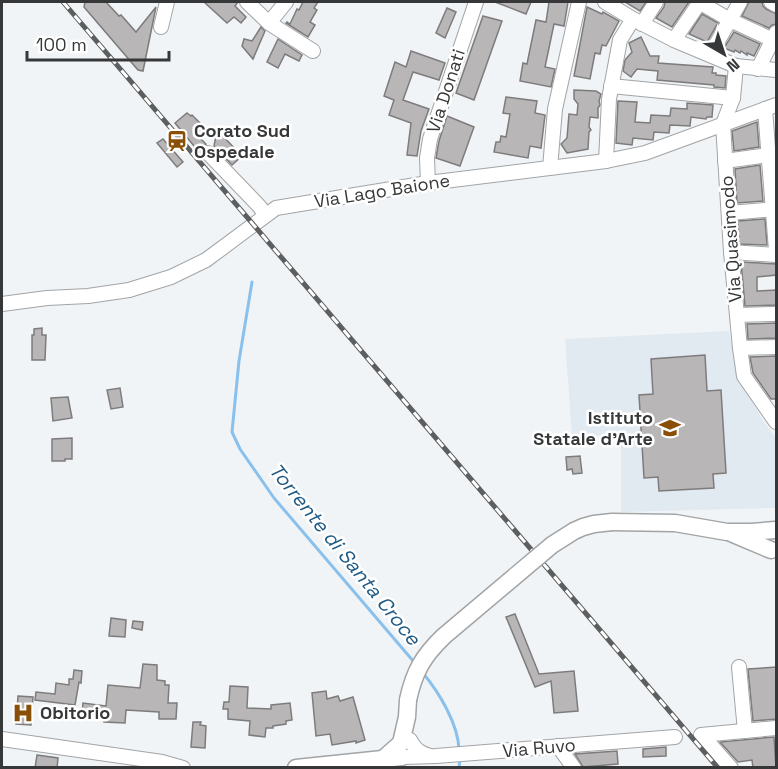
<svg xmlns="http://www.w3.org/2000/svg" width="778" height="769" viewBox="0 0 778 769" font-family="'Space Grotesk',sans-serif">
	<rect width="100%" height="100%" fill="#f1f4f6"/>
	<path fill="#e1e9f1" d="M729,331L738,376L763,421L776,438V508L621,512V435L572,436L565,339Z"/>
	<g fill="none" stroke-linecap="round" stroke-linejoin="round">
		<g stroke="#8ac0ec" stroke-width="3">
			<path d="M252,282L239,361L232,432L240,449L274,498L414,662"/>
			<path d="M422,672C439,692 459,725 459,751"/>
			<path d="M459,768L460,758"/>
		</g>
	</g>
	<g fill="#b9b6b7" stroke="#7e7b7d" stroke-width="1.5">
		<path d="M85,2H106L119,16L121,15L136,32L156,7L143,71L138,70L84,7Z"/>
		<path d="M204,2H238L235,6L246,17L241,23L234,17L227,23Z"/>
		<path d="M303,2H318L314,8L317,10L310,22L315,25L308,37L286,23L287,22L290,24L297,9L299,10Z"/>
		<path d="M495,2H531L526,14Z"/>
		<path d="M549,2H568L564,26L554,24L545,67L555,69L551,87L520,81L523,63L527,64L536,20L546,22Z"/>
		<path d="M625,2H646L640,11Z"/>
		<path d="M665,2H689L672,27L656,18L664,7Z"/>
		<path d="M749,2H762L763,6L766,9L777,14V24L772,25L769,28L742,16Z"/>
		<path d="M587,7L602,14L603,12L619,21L606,46L602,45L600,54L595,53L590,79L574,76Z"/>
		<path d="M447,8L456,12L445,38L436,33Z"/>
		<path d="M702,14L718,23L707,42L689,34Z"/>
		<path d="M483,16L502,21L474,100L456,93Z"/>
		<path d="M261,27L265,31L253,59L242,46L244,39L252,41Z"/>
		<path d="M734,32L760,44L754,56L747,53V55L741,51L740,53L735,50L734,52L724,48Z"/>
		<path d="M641,37L650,56H659L658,63L713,67L712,73H716V75L726,76L725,88L714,87V85L657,80L658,71L637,69L631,77L623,71L625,60L632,52L629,43Z"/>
		<path d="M278,39L302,55L299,61L285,54L278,68L267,62Z"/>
		<path d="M411,51L445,63L439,80L413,72L403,100L429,109L421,131L417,156L407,155L411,123L389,115L394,100L384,96L395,62L406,67Z"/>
		<path d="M574,90L596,91L601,94L599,101L600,105L598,108V118L590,117L589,127L591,130L589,132L588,149L567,153L561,144L567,138L569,114L577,115L578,104L574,99Z"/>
		<path d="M506,97L537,101L535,113L545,115L541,148L530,146L528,158L494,152L496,142H500L501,136L506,137L510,114L503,113Z"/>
		<path d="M618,101L637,102L635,122L650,123L651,115L670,116L671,108L687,109V103L713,105L712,117H707L706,119L691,117L690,126L670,125L669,133L654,132L653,140L633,138L632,145L616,143Z"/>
		<path d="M187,113L191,116L192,115L200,123L198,125L202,129L196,134L206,144L201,147L199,152L175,123Z"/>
		<path d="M447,116L474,127L460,166L436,158L439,141Z"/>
		<path d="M757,122L759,147L734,151L732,131Z"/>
		<path d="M217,130L242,156L232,165L214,146Z"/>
		<path d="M163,139L183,162L177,167L157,143Z"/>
		<path d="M760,165L763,201L737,203L735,169Z"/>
		<path d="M765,219L767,245L739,244L738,221Z"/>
		<path d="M741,262L777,264V275L757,277V291L777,290V305L745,306Z"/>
		<path d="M777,323V338L748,339L747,324Z"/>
		<path d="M42,328V335H46L45,360H32V335H34V329Z"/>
		<path d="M705,355L707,391L721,390L726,473L713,474L714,488L659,491L658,477L644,478L639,395L653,394L651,359Z"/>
		<path d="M777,356V399H771L753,373L750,357Z"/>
		<path d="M120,388L123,407L111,409L107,390Z"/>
		<path d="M68,397L72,418L53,421L51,398Z"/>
		<path d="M72,438V459H65V461H52V439Z"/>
		<path d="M580,456L582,473L573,474L572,469L567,470L566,457Z"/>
		<path d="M515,614L539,674L574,671L578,711L554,713L551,681L535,687L506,617Z"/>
		<path d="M111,618L126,620L125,637L109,636Z"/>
		<path d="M133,621L143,622L142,630L132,628Z"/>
		<path d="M143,664L157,665V680L165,681V685H169L168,703H177L176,719H159V712L126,710L125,723L104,722L105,715L82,712L83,703L106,706L108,685L140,688Z"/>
		<path d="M777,667V719L753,721L748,669Z"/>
		<path d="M74,670L82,671L81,683L79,682L75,705L35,700L36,692L55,694L56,683L69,685V679H73Z"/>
		<path d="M230,686L248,687L247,708L271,709V705L290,703L292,720L286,721V724L273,726V728H266L265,737L249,735L250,721L228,719V709H223L224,702H229Z"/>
		<path d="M326,691L327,699L338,696L340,701L353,697L365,740L356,743V741L332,745L330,734L316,736L312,693Z"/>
		<path d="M18,696L33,697L31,725L16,724Z"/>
		<path d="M193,722H201L200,725L206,726L205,748L191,747Z"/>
		<path d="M774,737L776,768H753L752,760L738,762L720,742Z"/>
		<path d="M666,747V756L643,757V749Z"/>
		<path d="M617,751L618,764L583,767L575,754Z"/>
		<path d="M37,755L58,758L57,768H35Z"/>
	</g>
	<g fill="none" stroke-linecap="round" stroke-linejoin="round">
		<defs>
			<g id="minor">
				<path d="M247,2L269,23L313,51"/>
				<path d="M605,2L633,19L674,40L736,66L776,70"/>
				<path d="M699,2L730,20L773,40"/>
				<path d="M771,2L776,5"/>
				<path d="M269,23L286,2"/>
				<path d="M642,24L656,2"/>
				<path d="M161,27L167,2"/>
				<path d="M674,40L700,2"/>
				<path d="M710,55L740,2"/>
				<path d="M736,66L733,98L723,124L731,252L740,348L744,376L776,422"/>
				<path d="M758,69L776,33"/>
				<path d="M611,86L733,98"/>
				<path d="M765,109L776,250"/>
				<path d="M208,153L259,206L266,215"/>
				<path d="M606,161L609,99L620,40L633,19"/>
				<path d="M725,161L776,154"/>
				<path d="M550,168L555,109L579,2"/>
				<path d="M428,183L427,158L430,139L476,2"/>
				<path d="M730,213L776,209"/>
				<path d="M731,252L776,255"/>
				<path d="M2,304L47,298L88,296L129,290L171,277L206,260L276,208L428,183L606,161L645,153L776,105"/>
				<path d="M737,315L776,314"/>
				<path d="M740,348L776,347"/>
				<path d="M739,667L745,731"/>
				<path d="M701,735L776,728"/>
				<path d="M702,735L731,768"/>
				<path d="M2,739L162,762L183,768"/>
				<path d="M410,740C415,749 419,753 430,756"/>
				<path d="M558,746L574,768"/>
				<path d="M402,757L436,756L675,737"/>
			</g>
			<g id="major">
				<path d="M612,522L675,523L727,532H751L775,530"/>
				<path d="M733,534L771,550"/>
				<path d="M383,759L401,743L407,717L408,700"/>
				<path d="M296,768L402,757"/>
			</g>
		</defs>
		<use href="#minor" stroke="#a2a4a6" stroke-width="16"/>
		<use href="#major" stroke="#a2a4a6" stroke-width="19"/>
		<use href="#minor" stroke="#fff" stroke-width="14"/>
		<use href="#major" stroke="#fff" stroke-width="16"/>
		<defs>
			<path id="rail" d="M63,2L718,768"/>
		</defs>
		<use href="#rail" stroke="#5d5e5f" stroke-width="5"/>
		<use href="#rail" stroke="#fff" stroke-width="3" stroke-dasharray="9" stroke-linecap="butt"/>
		<defs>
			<path id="major-bridge" d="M408,700C414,672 423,656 444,636L552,545L574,531L583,527L594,524L612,522"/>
		</defs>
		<use href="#major-bridge" stroke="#a2a4a6" stroke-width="19" stroke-linecap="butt"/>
		<use href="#major-bridge" stroke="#fff" stroke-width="16"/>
	</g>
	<defs>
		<symbol id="station-bare" viewBox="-9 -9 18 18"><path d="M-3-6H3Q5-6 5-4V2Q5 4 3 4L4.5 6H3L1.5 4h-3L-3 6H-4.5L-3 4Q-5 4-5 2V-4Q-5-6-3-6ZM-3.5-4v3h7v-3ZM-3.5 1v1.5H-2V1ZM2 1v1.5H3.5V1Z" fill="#894f06" stroke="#fff" stroke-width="2.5" paint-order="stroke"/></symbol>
		<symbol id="school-bare" viewBox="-9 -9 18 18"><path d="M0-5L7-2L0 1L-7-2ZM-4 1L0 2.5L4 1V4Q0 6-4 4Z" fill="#894f06" stroke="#fff" stroke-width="2.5" paint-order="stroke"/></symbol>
		<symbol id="hospital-bare" viewBox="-9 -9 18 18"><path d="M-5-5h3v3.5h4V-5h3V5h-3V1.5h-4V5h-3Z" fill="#894f06" stroke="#fff" stroke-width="2.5" paint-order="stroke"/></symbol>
	</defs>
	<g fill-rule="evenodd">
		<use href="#station-bare" x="162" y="126" width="30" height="30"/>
		<use href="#school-bare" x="655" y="413" width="30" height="30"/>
		<use href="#hospital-bare" x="8" y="698" width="30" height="30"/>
	</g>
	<g text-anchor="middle" stroke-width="5" stroke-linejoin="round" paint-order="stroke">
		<g font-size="18" fill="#363738" stroke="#fff">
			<text transform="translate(446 91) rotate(-72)" y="6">Via Donati</text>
			<text transform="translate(382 191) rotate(-9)" y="6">Via Lago Baione</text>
			<text transform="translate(731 239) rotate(-94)" y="6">Via Quasimodo</text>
			<text transform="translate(539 748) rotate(-5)" y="6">Via Ruvo</text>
		</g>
		<g font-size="18" font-weight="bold" fill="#363738" stroke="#fff" text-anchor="start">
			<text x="194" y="137">Corato Sud<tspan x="194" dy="21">Ospedale</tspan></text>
			<text x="653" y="424" text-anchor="end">Istituto<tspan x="653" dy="21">Statale d'Arte</tspan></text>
			<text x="40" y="719">Obitorio</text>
		</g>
		<g font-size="20" font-style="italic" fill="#1f5b85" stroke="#fff">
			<text transform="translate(345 554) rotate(51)" y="7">Torrente di Santa Croce</text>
		</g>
	</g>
	<rect width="778" height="769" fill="none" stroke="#363738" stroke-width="6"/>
	<g transform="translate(724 54) rotate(141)" stroke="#ffffff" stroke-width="4.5" paint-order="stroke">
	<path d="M0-4.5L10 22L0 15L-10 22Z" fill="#363738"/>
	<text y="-9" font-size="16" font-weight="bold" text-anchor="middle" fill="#363738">N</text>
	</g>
	<path d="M27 51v9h142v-9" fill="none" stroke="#363738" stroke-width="3"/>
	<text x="36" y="51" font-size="18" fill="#363738" stroke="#ffffff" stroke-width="4.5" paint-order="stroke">100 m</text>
</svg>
